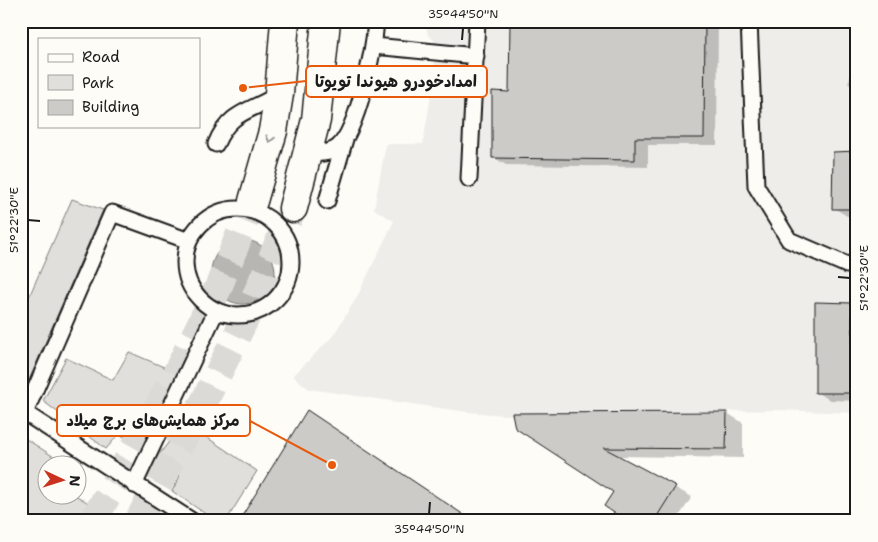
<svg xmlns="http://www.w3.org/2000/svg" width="878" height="542" viewBox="0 0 878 542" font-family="'Shantell Sans','Playpen Sans Arabic',sans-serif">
	<rect width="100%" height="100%" fill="#fdfcf7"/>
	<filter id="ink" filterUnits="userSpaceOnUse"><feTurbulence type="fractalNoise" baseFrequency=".02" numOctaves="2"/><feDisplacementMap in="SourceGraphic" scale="10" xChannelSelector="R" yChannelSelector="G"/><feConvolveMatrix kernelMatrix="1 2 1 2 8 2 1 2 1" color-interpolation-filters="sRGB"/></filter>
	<g filter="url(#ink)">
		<path fill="#eeede9" d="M425,21H857V413L777,410L504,415L467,412L309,389L293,376L333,336L357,297L394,221L374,209L386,144H423L435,71L434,40L428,35Z"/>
		<g fill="#e0dfdb" stroke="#7e7e7c">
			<path d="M72,199L103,210L26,387L21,383V315Z"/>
			<path d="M129,352L180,374L161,407L166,410L142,447L119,434L106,449L43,401L66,358L113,380Z"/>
			<path d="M184,422L257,471L226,521H216L172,491L180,476L155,460Z"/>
			<path d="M23,437L65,464H48V494L75,495L97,508L89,521H21Z"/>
		</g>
		<circle fill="#b7b6b2" stroke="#797876" cx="243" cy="272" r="32"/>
		<g fill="#0003">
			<path d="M511,21H718L717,145H648V167L506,165L493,157L510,93Z"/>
			<path d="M857,21V30H848L834,22Z"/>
			<path d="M857,71V92L848,83L851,74Z"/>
			<path d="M857,153V216H847L834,208Z"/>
			<path d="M851,304L857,306V401L830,400L816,392Z"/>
			<path d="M727,413L743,423V458L618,456L692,497L676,521H628L614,491L516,427Z"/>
		</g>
		<g fill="#cccbc8" stroke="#1c1c1c">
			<path d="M510,21H705L704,138H635V160L492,158V91L509,92Z"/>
			<path d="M857,151V209H832L833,152Z"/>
			<path d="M815,302L852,303L853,393H815Z"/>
			<path d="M307,410L473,521H239Z"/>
			<path d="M727,412L726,449L604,448L676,486L654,521H626L604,506L613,492L515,428L512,413Z"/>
		</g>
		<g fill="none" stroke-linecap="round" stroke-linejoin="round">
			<g stroke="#dbdad6" stroke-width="28" stroke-dasharray="28 14" stroke-linecap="butt">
				<path d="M93,521L173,380L218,288L253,201"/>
				<path d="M138,521L206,398L253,303L293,208"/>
			</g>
			<defs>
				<g id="lane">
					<path d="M749,21L756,186L789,240L847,265L857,264"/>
					<path d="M374,46L476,56"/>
					<path d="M216,144C230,110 251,112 279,94"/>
					<path d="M307,153C318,154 328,154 337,148C358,131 374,49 376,21"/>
					<path d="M469,179L477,21"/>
					<path d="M327,201L345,139"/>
					<circle cx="238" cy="262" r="53"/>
					<path d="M189,241L112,213L25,413L192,521"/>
					<path d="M134,485L216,311"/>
				</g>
				<g id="secondary">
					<path d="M253,201L273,131L279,94L285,21"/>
					<path d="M293,208L316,120L326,21"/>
				</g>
			</defs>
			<use href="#lane" stroke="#1c1c1c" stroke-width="19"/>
			<use href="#secondary" stroke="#1c1c1c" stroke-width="31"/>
			<use href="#lane" stroke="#fdfcf7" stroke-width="15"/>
			<use href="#secondary" stroke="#fdfcf7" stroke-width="28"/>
		</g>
		<defs><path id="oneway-chevron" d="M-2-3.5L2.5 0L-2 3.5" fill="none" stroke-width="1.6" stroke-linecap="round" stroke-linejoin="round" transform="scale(1.25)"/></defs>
		<use stroke="#989794" href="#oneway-chevron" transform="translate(270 139) rotate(105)"/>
	</g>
	<path fill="none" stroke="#1c1c1c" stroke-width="2" d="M462,40L463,28M28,220L40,221M838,277L850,278M429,514L430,502"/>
	<path fill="none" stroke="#e8590c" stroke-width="2" d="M243 88L306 81M332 465L250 421"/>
	<g fill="#e8590c" stroke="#fdfcf7" stroke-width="2">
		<circle cx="243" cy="88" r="5"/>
		<circle cx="332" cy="465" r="5"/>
	</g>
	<g fill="#fdfcf7" stroke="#e8590c" stroke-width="2">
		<rect x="306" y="66" width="181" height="31" rx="5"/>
		<rect x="57" y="405" width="193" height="31" rx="5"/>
	</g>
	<g font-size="16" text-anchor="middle" font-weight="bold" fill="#1c1c1c">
		<text x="396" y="87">امدادخودرو هیوندا تویوتا</text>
		<text x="153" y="426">مرکز همایش‌های برج میلاد</text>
	</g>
	<rect width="878" height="542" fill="none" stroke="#fdfcf7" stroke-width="55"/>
	<rect x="38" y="38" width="162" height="90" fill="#fdfcf7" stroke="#a3a29f"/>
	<rect x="48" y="54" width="25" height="8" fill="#fdfcf7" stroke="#a3a29f"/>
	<text x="82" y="62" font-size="15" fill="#1c1c1c">Road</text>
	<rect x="48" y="75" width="25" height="15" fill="#e0dfdb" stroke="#a3a29f"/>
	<text x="82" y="88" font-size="15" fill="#1c1c1c">Park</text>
	<rect x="48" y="100" width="25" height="15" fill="#cccbc8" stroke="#a3a29f"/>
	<text x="82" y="112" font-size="15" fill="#1c1c1c">Building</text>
	<g transform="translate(62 480) rotate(94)"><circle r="24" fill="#fdfcf7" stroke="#a3a29f"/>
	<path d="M0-4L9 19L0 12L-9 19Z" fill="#c8321e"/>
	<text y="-8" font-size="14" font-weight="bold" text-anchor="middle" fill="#1c1c1c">N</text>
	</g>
	<rect x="28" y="28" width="822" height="486" fill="none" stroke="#1c1c1c" stroke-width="2"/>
	<g font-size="12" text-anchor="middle" fill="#1c1c1c">
		<text x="463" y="18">35°44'50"N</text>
		<text transform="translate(14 220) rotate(-90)" y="4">51°22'30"E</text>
		<text transform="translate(864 278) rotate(-90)" y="4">51°22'30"E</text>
		<text x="429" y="533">35°44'50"N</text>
	</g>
</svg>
